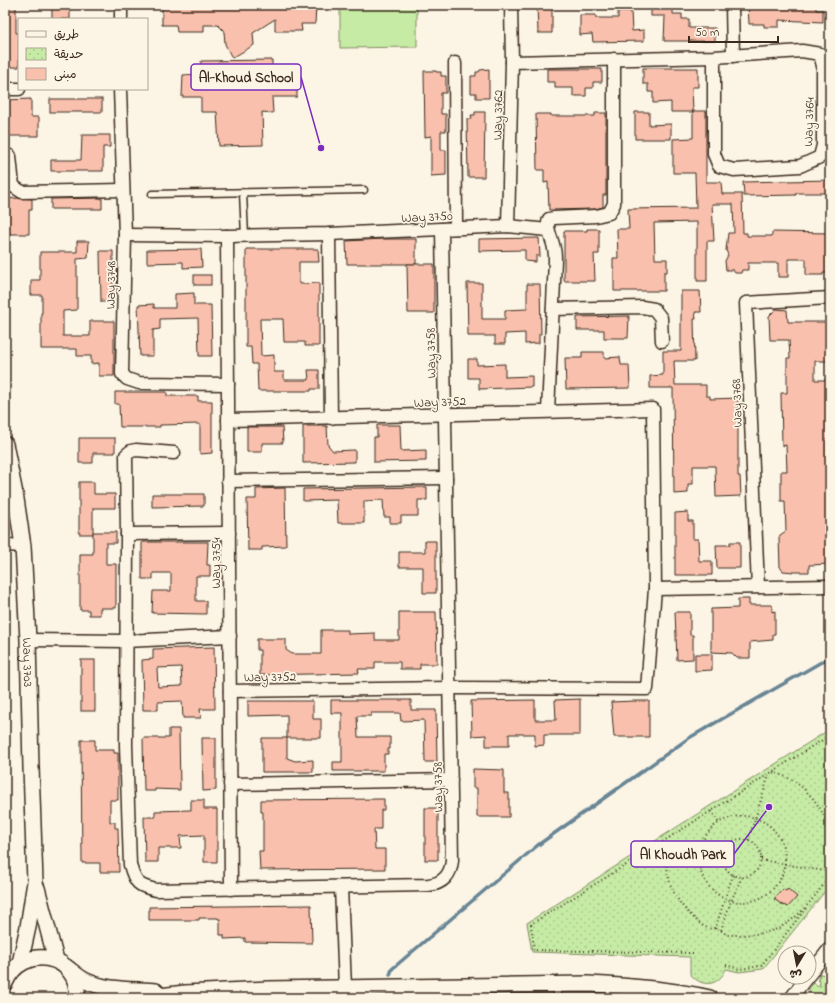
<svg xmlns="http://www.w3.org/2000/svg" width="835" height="1003" viewBox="0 0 835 1003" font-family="'Indie Flower','Playpen Sans Arabic',sans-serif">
	<defs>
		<pattern id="forest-firs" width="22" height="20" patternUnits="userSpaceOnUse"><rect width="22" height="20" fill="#c6eba5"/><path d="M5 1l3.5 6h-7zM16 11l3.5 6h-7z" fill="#abca8e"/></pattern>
		<pattern id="park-dots" width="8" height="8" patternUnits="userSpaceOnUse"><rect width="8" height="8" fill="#c6eba5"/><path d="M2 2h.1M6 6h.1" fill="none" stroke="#abca8e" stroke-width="1.8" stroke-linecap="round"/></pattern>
	</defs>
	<rect width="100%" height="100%" fill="#fcf5e5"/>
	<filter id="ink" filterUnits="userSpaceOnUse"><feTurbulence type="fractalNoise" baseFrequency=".025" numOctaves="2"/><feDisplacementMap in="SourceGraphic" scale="8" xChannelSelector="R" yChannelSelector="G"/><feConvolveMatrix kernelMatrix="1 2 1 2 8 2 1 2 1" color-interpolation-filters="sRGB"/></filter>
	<g filter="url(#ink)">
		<path fill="#c6eba5" stroke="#808a62" d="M340,5H417V47L340,48Z"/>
		<path fill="url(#forest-firs)" stroke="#808a62" d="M820,974L828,975L830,974V998H814L812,993L809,992V988L811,987V985L813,983L816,984L817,986L819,985L820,982L818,980Z"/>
		<path fill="url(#park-dots)" stroke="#808a62" d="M830,729V885L763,969L739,972L726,969C718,987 702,988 690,974V957L532,952L527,923Z"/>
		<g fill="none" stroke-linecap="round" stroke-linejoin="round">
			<path stroke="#688595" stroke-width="3.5" d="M390,975L392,969L538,845L689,738L830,657"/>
		</g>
		<g fill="#f9c1ad" stroke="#3b2a1e" fill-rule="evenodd">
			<path d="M5,5H16V33H19V67H5Z"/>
			<rect x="52" y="5" width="18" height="14"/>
			<path d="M162,5H316L315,24H301L302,31H275V19L253,33L254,45L232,58L225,44L224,31L218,25H204V32H177L176,25H162Z"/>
			<path d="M537,5H549V7H552V33H538Z"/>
			<path d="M651,5H673V14H682V19H689V28H715V41H664L665,16H651Z"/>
			<path d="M748,5H816V10H823V22L779,20V27H764V24H749Z"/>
			<path d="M618,11H631L632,31L644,30V41L593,42L592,34L580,35V15H596V18H618Z"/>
			<path d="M272,60V75L297,74V97H272L273,113L262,112L263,145L219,146L217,112H201V97H182L183,75L200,74L201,61Z"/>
			<path d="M643,68H698V87H692L693,112H671V102L653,103V92H648V84H643Z"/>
			<path d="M489,69V98H476V93H471V76H476V72H479L480,70Z"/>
			<path d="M547,69H602V82H593V88H586V96H573V88H555V82H547Z"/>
			<path d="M424,71H436V72H441V76H446V93H441V114H446V131H441V150H446V175L431,176V136L425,137Z"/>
			<path d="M31,99V117H39V136H5V100Z"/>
			<rect x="50" y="99" width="52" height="13"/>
			<path d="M693,111H706V182H721L722,194H742L743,233H747V236H772V232L830,233V273H823V275H806V259H788V277H778V263H748V270H742L741,273H735L733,270H726L725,261L728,255L726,250L728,233H734L733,204H712L714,241H707V281H697V222L654,223L655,259H667V272H664V291H614V268H613V258H618L617,229H629L628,209L696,208L695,173H673V139L693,138Z"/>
			<path d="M475,112H485L484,177H468L467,119H472L471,115H475Z"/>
			<path d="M635,112H649V125L671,124V139H635Z"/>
			<path d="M595,113H606V195H603V207L595,209L549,210L548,182L544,183V170H537L536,114H551V116H595Z"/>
			<path d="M82,135H110V147H103V171H51V160H81Z"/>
			<path d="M830,180V193H796V195L744,196L743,182Z"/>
			<path d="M18,198L32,199V210H29V234H5V199Z"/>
			<path d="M102,198V209H51V199Z"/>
			<path d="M587,229H599V254H594L595,281H564V231H587Z"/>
			<path d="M539,238L540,256H536V262L525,261V250L479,251V239Z"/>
			<path d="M383,239H416V264H347L346,241Z"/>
			<path d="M77,241H89L88,258L77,259V310L63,311V336H90V321H114V376H99V363L91,364V356H77V349H41V313H42V295H31V280H40V252H77Z"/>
			<path d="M201,249L202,267L183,268V262L147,263V250Z"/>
			<path d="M246,249H318L319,262H299V284L319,283V346H305V342H284L283,319H260L261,356L274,355V372H284V380H309L308,370H319V389H311V391H258L257,364H252L251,347H246Z"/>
			<path d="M100,251H113V302H101Z"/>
			<path d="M407,264H434V313H408Z"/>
			<rect x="194" y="275" width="17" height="10"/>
			<path d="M467,283H482V319H505V310L527,309V284H540L541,334H539V343L525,344V333L505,334V344H495V336H468Z"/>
			<path d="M681,291H700L701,312H695L696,319H694L695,361H674L675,385H706V396H710V399L738,398V476H740L741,496L716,497L715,466H693V484H688V493L674,494L673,388H650V376L663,375V351H681Z"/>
			<path d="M194,293V305H211L212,356H199L198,318L160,319V329L153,330V356H140L138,305L154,304V308H175V294Z"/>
			<path d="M776,309L787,310L788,322H830V361H815V380H830V564L809,565V572H794L783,571L780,567L779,538L780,535L786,531L785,501H781V471H787L786,445L782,446L781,393H787V358H790L789,340H770L769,316Z"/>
			<path d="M629,316L628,338H604V330H577V317Z"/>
			<path d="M582,352H604V358L620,357L621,365H629L630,388L566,389L565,358H582Z"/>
			<path d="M468,359H477V365L505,364V377L532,376V387L479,389V378H468Z"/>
			<path d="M115,392H167V396H198V401H212V453L200,454V424L160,425V427H120L119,404H115Z"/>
			<path d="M377,425H400L401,451L426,450V461L374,462V437H377Z"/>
			<path d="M303,426H327L328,445L333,451L355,450V462L303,463Z"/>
			<path d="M247,427H282L283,443H262V452H247Z"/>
			<path d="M79,438H115V453H93V463H79Z"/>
			<path d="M79,482H94V494H115V508H93V534H79Z"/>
			<path d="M427,487V500H418V516H401V523H390V517H384L383,500L364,501V523H338L337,500L303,501V489Z"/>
			<path d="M285,488L286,546L262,547V550H248L247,499H256V489Z"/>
			<path d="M152,494H204V506L152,507Z"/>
			<path d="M688,512V521H693V539H698L699,561H712V575H675V513Z"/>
			<path d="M93,532H116V543H106V564H116V608H100V615H89V610H80V554H93Z"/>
			<path d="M425,541H436V593H423V567H399V552H425Z"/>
			<path d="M142,542H208L207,565H210V576H196V601H206V614L152,613L153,591H171V573H153V579H142Z"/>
			<path d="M730,542H740V568H717L716,545H730Z"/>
			<path d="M738,599H749V605H772V612L775,611V634H773V640L750,642V658H737L732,653L711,652V609L738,608Z"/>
			<path d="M399,612H436L437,664H420V669H400V662H375V669H358L359,673L260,675V650H257V639H286V650L292,654H321V630H348V634L375,633V640H399Z"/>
			<path d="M675,612H690V635H693V659L677,660Z"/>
			<path d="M214,647L215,709H200L201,718H183L182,701L158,702V710H143L142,660L153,659V649ZM181,667L182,686L158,687L157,668Z"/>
			<path d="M695,654H712V670L695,671Z"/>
			<rect x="81" y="660" width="14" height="51"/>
			<path d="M580,699V735H544V745L535,746V734H509V746H486V735L472,736L471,701L535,700V720H556L555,700Z"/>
			<path d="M331,700H411V710H436L437,762H425L424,720L401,721L400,713H371V716H357L358,737H390V749H388V754H384V771H333V762H342V713H331Z"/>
			<path d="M248,701H313V719H321V738H287V715L248,716Z"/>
			<path d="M635,701H649V737H614L611,702Z"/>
			<path d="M169,729H179L180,790L155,789V791H144L143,738H169Z"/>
			<path d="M202,738H216V790L203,791Z"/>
			<path d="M262,738H287V758L295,761L313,760V772H262Z"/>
			<path d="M81,740H95V750H114V753H118V800H110V822H115V828H118L119,872H100V863H82Z"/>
			<path d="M473,769L504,770V793H509V817H477V788H473Z"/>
			<path d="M384,799V810H381V829H374L375,849H385V869L260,870L259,851H263V812H261V800Z"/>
			<path d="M191,800H204V809H217V862H204V835L180,836L181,848H158V862H145L144,817H155V811L191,810Z"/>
			<rect x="425" y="808" width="13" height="52"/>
			<path d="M783,889L786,891L788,889L797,897L788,907L785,905L784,906L774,899Z"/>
			<path d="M311,905L312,943L245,942V938L224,939V935H220V919H218V918H199V920H149V907Z"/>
		</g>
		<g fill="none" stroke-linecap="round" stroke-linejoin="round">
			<defs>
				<g id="service">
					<path d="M243,193L245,236"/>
					<path d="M152,194L364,190"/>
					<path d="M415,987V998"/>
					<path d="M557,998V984"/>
				</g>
				<g id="minor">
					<path d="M732,5L733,56"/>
					<path d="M121,19V5"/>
					<path d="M512,62L714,57L802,51L820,54L823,66V145L820,157L800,166L734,170L719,166L714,154V57"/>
					<path d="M455,63L456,228"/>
					<path d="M5,89H19"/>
					<path d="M120,89L125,235L122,374L127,379L139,383L228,384"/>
					<path d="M10,156L13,186L22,192L123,190"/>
					<path d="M508,226L512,62L511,5"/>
					<path d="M329,234L331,418"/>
					<path d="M125,235L227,236L329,234L508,226L548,230"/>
					<path d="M227,236L231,889"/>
					<path d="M553,309L642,307L654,309L661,318L662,341"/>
					<path d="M548,411L555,260C555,256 555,252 554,249C553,239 545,229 549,219L554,218L596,216L609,213L614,204V59"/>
					<path d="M228,420L653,409L655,589L647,689L450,688L230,691"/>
					<path d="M174,453L136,450L131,451L126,455L127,534L126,745L130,865C135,883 138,886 156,890L428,885C443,884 451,875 452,860L442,229"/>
					<path d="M228,481L446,478"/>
					<path d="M127,534L229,533"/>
					<path d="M5,545L23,546"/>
					<path d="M758,587L746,303L830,298"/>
					<path d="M655,589L830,586"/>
					<path d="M28,640L126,641L230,636"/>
					<path d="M230,784L451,780"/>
					<path d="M341,887L345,988"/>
					<path d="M809,975L830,948"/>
					<path d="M791,998L807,977"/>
				</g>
				<g id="tertiary">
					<path id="s1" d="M5,444L16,499L23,546L28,640L31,767L35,882L28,927L20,963"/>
					<path d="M37,888L56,960"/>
					<path d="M66,967C72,971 78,977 84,980C106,991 133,989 156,991"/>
					<path d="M5,983C22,942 81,954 77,998"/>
					<path d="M143,998L185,993L268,989L588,984C630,986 669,989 710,998"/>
				</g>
			</defs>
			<use href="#service" stroke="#3b2a1e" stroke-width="9"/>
			<use href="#minor" stroke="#3b2a1e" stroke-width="15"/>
			<use href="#tertiary" stroke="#3b2a1e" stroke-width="18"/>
			<g stroke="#3b2a1e" stroke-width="2" stroke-dasharray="1 3" stroke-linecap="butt">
				<path d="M773,772C780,775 788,777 794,781C811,793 822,809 830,828"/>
				<path d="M711,811L719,823"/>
				<circle cx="742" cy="859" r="43"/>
				<circle cx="742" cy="858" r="19"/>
				<path d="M748,840L769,775"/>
				<path d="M659,844L830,735"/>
				<path d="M668,846L723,856"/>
				<path d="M761,860L830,872"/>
				<path d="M715,929L733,875"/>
				<path d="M721,930L731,901L742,877"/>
				<path d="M693,953L534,950L531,924L658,845L668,846C664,875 671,897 693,917C697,921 702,926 708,928C710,929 711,928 714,928C720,929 723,932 727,935C743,935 759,935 774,930C797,922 816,895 830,876"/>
				<path d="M726,965L739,969L761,966L806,908"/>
			</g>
			<use href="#service" stroke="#fcf5e5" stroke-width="6"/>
			<use href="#minor" stroke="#fcf5e5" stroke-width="12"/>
			<use href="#tertiary" stroke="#fcf5e5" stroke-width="15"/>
		</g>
	</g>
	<g text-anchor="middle" stroke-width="3.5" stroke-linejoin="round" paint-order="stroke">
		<g font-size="13" fill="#3b2a1e" stroke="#fcf5e5">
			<text transform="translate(497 115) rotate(-89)" y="5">Way 3762</text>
			<text transform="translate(808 122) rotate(-88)" y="5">Way 3764</text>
			<text transform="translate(427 216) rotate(-3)" y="5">Way 3750</text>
			<text transform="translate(110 285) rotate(-89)" y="5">Way 3748</text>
			<text transform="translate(430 353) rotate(-91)" y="5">Way 3758</text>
			<text transform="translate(440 401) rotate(-2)" y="5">Way 3752</text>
			<text transform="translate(736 403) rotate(-92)" y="5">Way 3768</text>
			<text transform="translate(215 563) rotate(-90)" y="5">Way 3754</text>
			<text dy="5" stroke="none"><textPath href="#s1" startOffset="220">Way 3703</textPath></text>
			<text transform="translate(270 676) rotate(-1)" y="5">Way 3752</text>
			<text transform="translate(437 787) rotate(-91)" y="5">Way 3758</text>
		</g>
	</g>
	<path fill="none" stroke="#7b2cbf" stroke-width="1.5" d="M321 148L301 77M769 807L734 854"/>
	<g fill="#7b2cbf" stroke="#fcf5e5" stroke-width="1.5">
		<circle cx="321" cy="148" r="4"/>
		<circle cx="769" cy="807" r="4"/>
	</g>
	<g fill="#fcf5e5" stroke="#7b2cbf" stroke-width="1.5">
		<rect x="191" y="64" width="110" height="26" rx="4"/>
		<rect x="631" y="841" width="103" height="26" rx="4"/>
	</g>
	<g font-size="14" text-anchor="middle" font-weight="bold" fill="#3b2a1e">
		<text x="246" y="82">Al-Khoud School</text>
		<text x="683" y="859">Al Khoudh Park</text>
	</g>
	<rect width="835" height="1003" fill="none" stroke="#fcf5e5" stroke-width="20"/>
	<rect x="10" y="10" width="815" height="983" fill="none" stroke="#3b2a1e" stroke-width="1.5" filter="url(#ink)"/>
	<rect x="18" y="18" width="130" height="72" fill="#fcf5e5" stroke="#afa495"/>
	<rect x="26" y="31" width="20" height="6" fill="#fcf5e5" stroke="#afa495"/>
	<text x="54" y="38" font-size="12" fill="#3b2a1e">طريق</text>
	<rect x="26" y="48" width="20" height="12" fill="url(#park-dots)" stroke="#afa495"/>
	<text x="54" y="58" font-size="12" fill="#3b2a1e">حديقة</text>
	<rect x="26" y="68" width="20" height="12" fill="#f9c1ad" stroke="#afa495"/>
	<text x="54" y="78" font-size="12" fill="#3b2a1e">مبنى</text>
	<g transform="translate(797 965) rotate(190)"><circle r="19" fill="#fcf5e5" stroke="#afa495"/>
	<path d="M0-3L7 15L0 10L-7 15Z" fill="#3b2a1e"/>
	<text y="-6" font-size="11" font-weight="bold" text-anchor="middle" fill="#3b2a1e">ش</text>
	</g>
	<path d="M689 36v6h89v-6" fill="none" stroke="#3b2a1e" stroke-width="2"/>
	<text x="695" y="36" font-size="12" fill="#3b2a1e" stroke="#fcf5e5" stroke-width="3" paint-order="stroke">50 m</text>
</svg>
